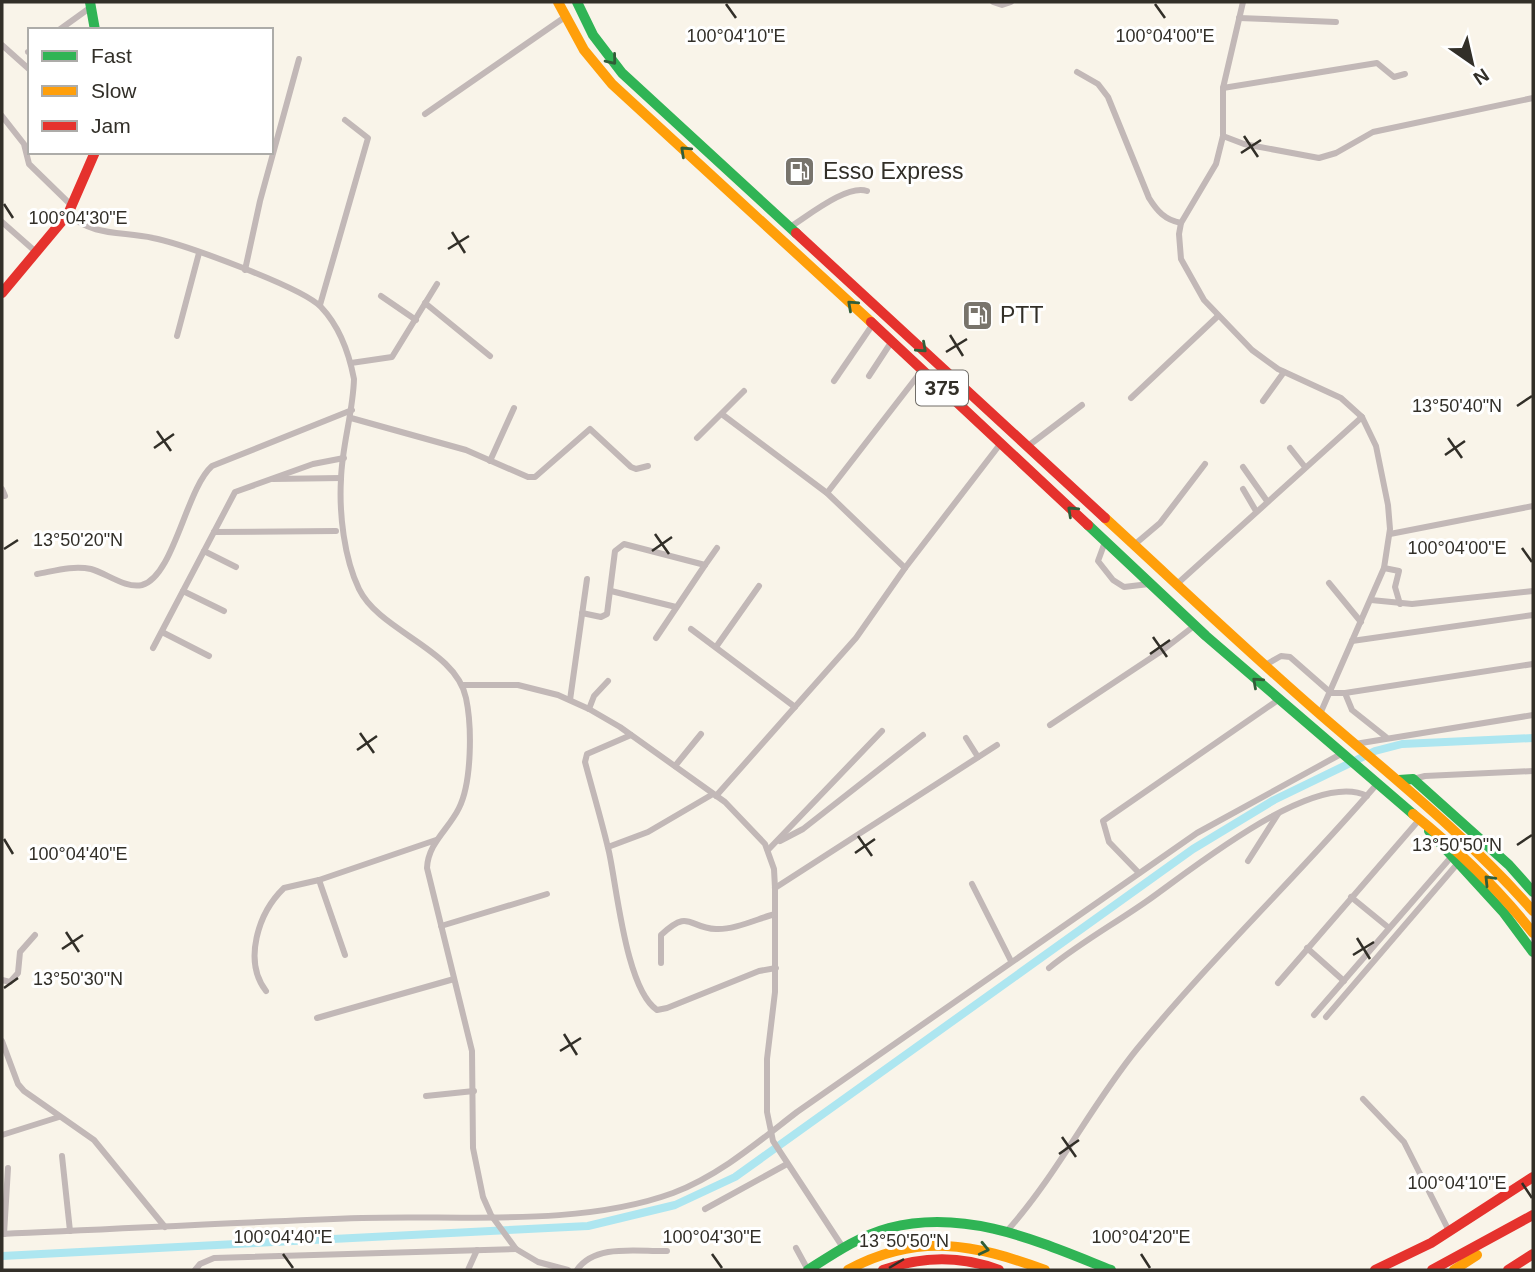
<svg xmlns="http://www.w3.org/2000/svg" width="1535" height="1272" viewBox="0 0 1535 1272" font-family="Helvetica,sans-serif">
	<rect width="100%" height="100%" fill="#f9f4e9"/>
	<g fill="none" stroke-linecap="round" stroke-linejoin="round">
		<path stroke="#ade6f0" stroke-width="8" d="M2,1256L588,1226L675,1205L735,1177L1193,849L1274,800L1375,751L1402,744L1533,738"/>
		<g stroke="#c2b8b7" stroke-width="6">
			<path d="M993,2L1002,5L1011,2"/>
			<path d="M1243,2L1223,88V136L1216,164L1181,223L1179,234L1181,259L1204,300L1252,350L1278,369L1341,398L1362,417L1376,446L1388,505L1390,529L1384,568L1320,714"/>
			<path d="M1239,18L1336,22"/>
			<path d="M59,30L91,7"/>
			<path d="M2,45L30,70"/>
			<path d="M28,52L30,51"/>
			<path d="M1077,72L1098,84L1108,97L1149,198C1157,211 1165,220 1181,223"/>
			<path d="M1223,88L1377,63L1394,77L1405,74"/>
			<path d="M425,114L565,17"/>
			<path d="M2,116L24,144L29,164L70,204"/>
			<path d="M1223,136L1244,144L1319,158L1336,153L1373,132L1533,98"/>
			<path d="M68,214C94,237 122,231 153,238C183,244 302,287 321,307C339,326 349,353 354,379C353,413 342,445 341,479C339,513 344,558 359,589C380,632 456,649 466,698C472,726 472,782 459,808C449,829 428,843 427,868L472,1051L473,1148L483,1197L491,1215L516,1249L538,1262L568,1270"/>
			<path d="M2,222L36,252"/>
			<path d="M790,227C808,216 847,184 867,191"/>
			<path d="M245,270L260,201L299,59"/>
			<path d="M381,296L416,320"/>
			<path d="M425,303L490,356"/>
			<path d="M320,305L368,138L345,120"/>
			<path d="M177,336L199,253"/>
			<path d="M351,363L392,357L437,284"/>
			<path d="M869,376L892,341"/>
			<path d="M834,381L873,324"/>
			<path d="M1131,398L1218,316"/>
			<path d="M1263,401L1284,372"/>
			<path d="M723,415L827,493L905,568"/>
			<path d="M351,418L466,450L528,477H535L590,429L631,467L636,469L648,466"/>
			<path d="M697,438L744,391"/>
			<path d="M1028,446L1082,405"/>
			<path d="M1290,448L1305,467"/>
			<path d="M490,461L514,408"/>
			<path d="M1243,467L1267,501"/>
			<path d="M273,479L341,478"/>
			<path d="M2,489L5,496"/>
			<path d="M1243,489L1256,511"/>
			<path d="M827,493L923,369"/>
			<path d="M214,532L336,531"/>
			<path d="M1390,534L1533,506"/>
			<path d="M1105,542L1098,561L1113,580L1124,587L1149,584"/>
			<path d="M1134,545L1160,523L1205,464"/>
			<path d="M204,551L236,567"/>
			<path d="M705,565L717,548"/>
			<path d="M1384,568L1399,571L1395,587L1400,604"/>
			<path d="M37,574C54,571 73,565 91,569C106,573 126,589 142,585C174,576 186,489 212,466L352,410"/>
			<path d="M1329,583L1361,622"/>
			<path d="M1177,584L1362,417"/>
			<path d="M183,591L224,611"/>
			<path d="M611,591L676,607"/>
			<path d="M1371,600L1412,604L1533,591"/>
			<path d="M582,613L601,617L607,614L615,551L624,544L705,565L656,638"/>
			<path d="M691,629L795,707"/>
			<path d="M162,632L209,656"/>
			<path d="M1352,641L1533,615"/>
			<path d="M716,647L759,586"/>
			<path d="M153,648L235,492L313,464L344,458"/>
			<path d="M1267,664L1281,656L1290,657L1331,693H1345L1533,664"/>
			<path d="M463,685H518L558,695L589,709L620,727L725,802L765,844L774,869L775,888V992L767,1059V1112L773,1141L842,1246"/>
			<path d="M1345,693L1352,710L1386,737"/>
			<path d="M570,700L587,579"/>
			<path d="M589,709L594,696L608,681"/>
			<path d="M1050,725L1163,650L1194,626"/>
			<path d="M631,735L587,754L585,762C593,792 602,822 609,852C617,888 626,989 657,1010L667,1008L759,971L776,968"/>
			<path d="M966,738L978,757"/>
			<path d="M1355,744L1533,715"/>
			<path d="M675,766L701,734"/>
			<path d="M1413,779L1425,776L1533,771"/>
			<path d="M716,796L856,638L905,568L1001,443"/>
			<path d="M780,841L803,829L923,735"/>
			<path d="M608,847L648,832L713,794"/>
			<path d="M768,850L882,731"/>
			<path d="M1248,861L1278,814"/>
			<path d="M1139,873L1109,842L1103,821L1278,700"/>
			<path d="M319,880L345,955"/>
			<path d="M972,884L1011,961"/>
			<path d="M775,888L997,745"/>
			<path d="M1351,897L1389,928"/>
			<path d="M441,926L547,894"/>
			<path d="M1307,948L1344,981"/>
			<path d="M661,963V935C690,908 688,928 716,929C734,930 757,919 775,914"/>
			<path d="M1049,968C1080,943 1114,924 1147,901C1190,871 1314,769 1367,796"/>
			<path d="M2,980L10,982L18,973L20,952L35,935"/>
			<path d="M1278,983L1419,820"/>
			<path d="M266,991C243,961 258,913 284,888L319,880L436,840"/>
			<path d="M1314,1015L1452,856"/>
			<path d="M1326,1017L1458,863"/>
			<path d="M317,1018L454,979"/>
			<path d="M2,1041L18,1084L24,1091L94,1140L165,1227"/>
			<path d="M426,1096L474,1091"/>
			<path d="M1363,1099L1404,1142L1449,1231"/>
			<path d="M2,1135L59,1117"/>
			<path d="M62,1156L70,1231"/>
			<path d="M705,1209L787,1164"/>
			<path d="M1007,1231C1057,1175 1090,1107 1137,1049C1213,956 1299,875 1377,784"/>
			<path d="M2,1234C122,1229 242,1222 362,1218C461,1215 580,1227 673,1193C720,1175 758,1142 797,1112L1197,833L1341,754"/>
			<path d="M4,1234L8,1168"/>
			<path d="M796,1248L808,1270"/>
			<path d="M195,1270L200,1264L214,1258L516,1249"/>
			<path d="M468,1270L477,1250"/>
			<path d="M577,1270C595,1243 640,1252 667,1251"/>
		</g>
		<g stroke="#30b455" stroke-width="10">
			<path d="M90,2L95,30"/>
			<path d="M577,2L593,35L622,73L796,233"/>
			<path d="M1088,525L1206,636L1413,814"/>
			<path d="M1399,780L1413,779L1509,865L1533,892"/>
			<path d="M1429,831L1504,913L1533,952"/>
			<path d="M808,1270C833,1254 859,1236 889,1228C967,1208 1040,1242 1111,1270"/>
		</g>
		<g stroke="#ff9f0a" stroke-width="10">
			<path d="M558,2L584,50L612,84L871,322"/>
			<path d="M1105,518C1177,584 1248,652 1322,716C1395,779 1469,838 1533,911"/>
			<path d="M1413,814C1458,850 1497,887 1533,933"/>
			<path d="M848,1270C918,1232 974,1244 1045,1270"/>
			<path d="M1454,1270L1477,1255"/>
		</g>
		<g stroke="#e5322d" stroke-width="10">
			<path d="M796,233L1105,518"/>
			<path d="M2,293L68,214L95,152"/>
			<path d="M871,322L1088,525"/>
			<path d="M883,1270C922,1256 960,1255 999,1270"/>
			<path d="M1375,1270L1431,1243L1533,1177"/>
			<path d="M1432,1270L1533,1215"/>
			<path d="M1508,1270L1533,1254"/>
		</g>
	</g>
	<defs><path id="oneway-chevron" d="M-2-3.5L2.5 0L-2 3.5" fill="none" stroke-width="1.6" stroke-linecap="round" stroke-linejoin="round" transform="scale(1.75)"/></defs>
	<g stroke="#315e38">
		<use href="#oneway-chevron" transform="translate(612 60) rotate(51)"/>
		<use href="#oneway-chevron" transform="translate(685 151) rotate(-137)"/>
		<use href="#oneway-chevron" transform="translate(852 305) rotate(-138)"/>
		<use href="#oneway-chevron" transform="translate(922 348) rotate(42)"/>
		<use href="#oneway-chevron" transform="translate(1072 511) rotate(-137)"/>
		<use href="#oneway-chevron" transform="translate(1257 682) rotate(-138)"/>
		<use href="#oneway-chevron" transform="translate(1489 880) rotate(-134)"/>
		<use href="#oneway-chevron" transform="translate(984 1249) rotate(13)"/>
	</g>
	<path fill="none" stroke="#322f28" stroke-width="2.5" d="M726,4L736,18M1155,4L1165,18M1244,136L1258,157M1241,153L1261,140M4,204L13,218M452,232L465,253M448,249L469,236M950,335L963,356M946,352L967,339M1517,406L1532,396M157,431L171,451M1448,438L1462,458M154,448L174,434M1445,455L1465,441M655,534L669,554M1522,548L1532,562M4,549L18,540M652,551L672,537M1153,637L1167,657M1150,654L1170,640M360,733L374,753M357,750L377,736M858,836L872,856M4,839L13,854M1517,845L1532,835M855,853L875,839M66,932L79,952M1357,938L1370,959M62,949L83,935M1353,955L1374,942M4,988L18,978M564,1034L577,1055M560,1051L581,1038M1062,1137L1076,1157M1059,1154L1079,1140M1522,1183L1532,1198M283,1254L293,1268M712,1254L722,1268M1141,1254L1150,1268M889,1268L904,1259"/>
	<defs>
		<symbol id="fuel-square" viewBox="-11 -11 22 22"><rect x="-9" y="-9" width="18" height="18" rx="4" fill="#78746c" stroke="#fff"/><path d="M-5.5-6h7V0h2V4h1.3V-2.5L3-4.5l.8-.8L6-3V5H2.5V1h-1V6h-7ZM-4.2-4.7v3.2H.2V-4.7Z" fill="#fff"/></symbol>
	</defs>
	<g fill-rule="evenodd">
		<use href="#fuel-square" x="782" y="154" width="35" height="35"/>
		<use href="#fuel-square" x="960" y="298" width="35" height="35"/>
	</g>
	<g text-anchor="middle" stroke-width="6" stroke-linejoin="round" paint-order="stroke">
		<rect fill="#fff" stroke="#706d68" stroke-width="2" x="916" y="370.5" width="52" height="35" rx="5"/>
		<g font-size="21" font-weight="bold" fill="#322f28">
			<text x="942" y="395">375</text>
		</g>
		<g font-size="23" fill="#322f28" stroke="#fff" text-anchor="start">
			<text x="823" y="179">Esso Express</text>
			<text x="1000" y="323">PTT</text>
		</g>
	</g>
	<g font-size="18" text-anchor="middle" fill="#322f28" stroke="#fff" stroke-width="6" stroke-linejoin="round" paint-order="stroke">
		<text x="736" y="42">100°04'10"E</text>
		<text x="1165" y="42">100°04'00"E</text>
		<text x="78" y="224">100°04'30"E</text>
		<text x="1457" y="412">13°50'40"N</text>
		<text x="78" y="546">13°50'20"N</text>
		<text x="1457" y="554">100°04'00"E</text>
		<text x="1457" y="851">13°50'50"N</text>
		<text x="78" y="860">100°04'40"E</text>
		<text x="78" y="985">13°50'30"N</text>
		<text x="1457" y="1189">100°04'10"E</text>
		<text x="283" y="1243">100°04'40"E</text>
		<text x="712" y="1243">100°04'30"E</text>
		<text x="1141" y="1243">100°04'20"E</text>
		<text x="904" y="1247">13°50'50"N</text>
	</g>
	<rect width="1535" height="1272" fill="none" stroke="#322f28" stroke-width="7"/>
	<rect x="28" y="28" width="245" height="126" fill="#ffffff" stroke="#adaca9" stroke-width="2"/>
	<rect x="42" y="51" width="35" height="10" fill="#30b455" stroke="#adaca9" stroke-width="2"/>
	<text x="91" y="63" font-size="21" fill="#322f28">Fast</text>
	<rect x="42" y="86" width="35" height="10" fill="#ff9f0a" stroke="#adaca9" stroke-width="2"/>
	<text x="91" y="98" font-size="21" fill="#322f28">Slow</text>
	<rect x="42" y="121" width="35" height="10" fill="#e5322d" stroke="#adaca9" stroke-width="2"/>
	<text x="91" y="133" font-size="21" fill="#322f28">Jam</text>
	<g transform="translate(1472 63) rotate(146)" stroke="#ffffff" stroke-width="5" paint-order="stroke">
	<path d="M0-5L12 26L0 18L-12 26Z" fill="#322f28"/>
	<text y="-10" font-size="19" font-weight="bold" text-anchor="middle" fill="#322f28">N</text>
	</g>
</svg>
